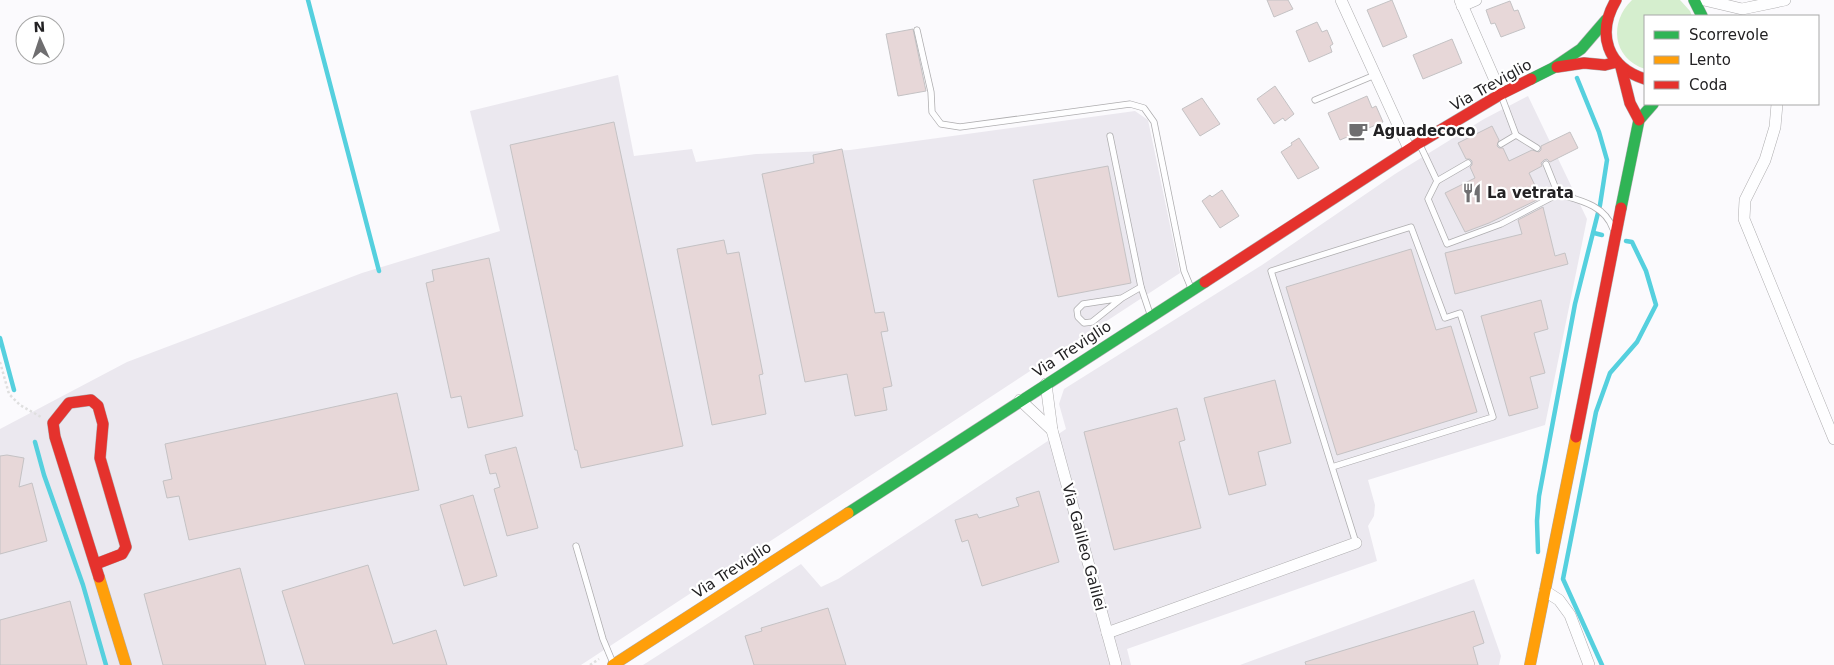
<svg xmlns="http://www.w3.org/2000/svg" width="1834" height="665" viewBox="0 0 1834 665" font-family="'DejaVu Sans',sans-serif">
	<rect width="100%" height="100%" fill="#fbfafd"/>
	<g fill="#ebe8ef">
		<path d="M618,75L634,156L692,149L696,162L756,154L850,150L1135,111L1148,120L1180,273L581,665H0V429L127,362L362,273L500,231L470,111Z"/>
		<path d="M1528,96L1587,219L1545,425L1368,480L1375,505L1374,516L1368,526L1377,561L1127,649L1131,665H643L801,564L821,587L838,579L1066,429L1059,404L1064,389L1262,265L1395,174L1484,119Z"/>
		<path d="M1474,579L1501,656L1499,665H1240Z"/>
	</g>
	<path fill="#d5eece" d="M1632,0H1680L1690,11L1692,16H1645V69C1612,58 1609,22 1632,0Z"/>
	<g fill="none" stroke-linecap="round" stroke-linejoin="round">
		<g stroke="#55d0de" stroke-width="4.5">
			<path d="M308,0L379,271"/>
			<path d="M1594,233L1602,235"/>
			<path d="M0,338L14,390"/>
			<path d="M35,442L44,475L83,585L106,665"/>
			<path d="M1538,552L1537,521L1539,496L1575,304L1600,205L1607,160L1599,132L1577,78"/>
			<path d="M1602,665L1563,579L1596,412L1610,373L1637,342L1656,305L1646,271L1632,242L1626,241"/>
		</g>
	</g>
	<g fill="#e7d7d8" stroke="#c4c2c4">
		<path d="M1267,0H1288L1293,9L1274,17Z"/>
		<path d="M1392,0L1407,37L1383,47L1367,10Z"/>
		<path d="M1510,1L1514,11L1518,10L1525,28L1501,37L1495,23L1491,24L1486,10Z"/>
		<path d="M1317,22L1322,32L1327,30L1333,44L1330,46L1332,52L1309,62L1296,31Z"/>
		<path d="M913,29L926,91L898,96L886,34Z"/>
		<path d="M1452,39L1462,63L1423,79L1413,55Z"/>
		<path d="M1275,86L1294,114L1285,121L1283,118L1274,124L1257,99Z"/>
		<path d="M1367,96L1372,108L1376,106L1383,122L1340,140L1328,113Z"/>
		<path d="M1202,98L1220,124L1200,136L1182,109Z"/>
		<path d="M614,122L683,446L581,468L577,450H575L510,145Z"/>
		<path d="M1492,126L1499,140L1497,146L1499,148H1503L1509,161L1532,150L1539,152L1541,150V146L1570,132L1578,148L1550,162L1547,159L1544,160L1541,163L1542,166L1529,173L1541,198L1489,223L1465,232L1445,193L1475,178L1470,167L1472,165V161L1470,159H1466L1458,143Z"/>
		<path d="M1299,138L1319,168L1298,179L1281,152L1292,145L1291,143Z"/>
		<path d="M842,149L875,313L884,312L888,331L881,332L892,386L883,388L887,410L855,416L847,374L805,382L762,174L814,163L813,155Z"/>
		<path d="M1108,166L1131,283L1058,297L1033,180Z"/>
		<path d="M1222,190L1239,216L1220,228L1202,201L1210,195L1212,197Z"/>
		<path d="M1543,207L1555,256L1565,253L1568,264L1455,294L1445,253L1522,234L1518,220Z"/>
		<path d="M724,240L727,254L739,252L763,374L759,375L766,414L712,425L677,249Z"/>
		<path d="M1411,249L1436,330L1451,326L1477,412L1337,455L1286,287Z"/>
		<path d="M489,258L523,416L468,428L461,396L451,398L426,283L434,281L432,270Z"/>
		<path d="M1541,300L1548,329L1534,333L1545,373L1530,377L1538,408L1509,416L1481,316Z"/>
		<path d="M1275,380L1291,443L1258,452L1266,485L1229,495L1204,398Z"/>
		<path d="M397,393L419,490L189,540L179,496L167,498L163,481L172,479L165,444Z"/>
		<path d="M1177,408L1185,440L1179,442L1201,528L1114,550L1084,432Z"/>
		<path d="M516,447L538,528L507,536L494,489L500,487L496,473L490,474L485,455Z"/>
		<path d="M7,455L24,458L19,487L32,483L47,541L0,554V456Z"/>
		<path d="M1039,491L1059,562L982,586L968,540L962,542L955,520L977,514L979,518L1019,506L1016,498Z"/>
		<path d="M473,495L497,576L464,586L440,505Z"/>
		<path d="M368,565L393,644L436,630L447,665H305L282,591Z"/>
		<path d="M240,568L266,665H163L144,594Z"/>
		<path d="M70,601L87,665H0V620Z"/>
		<path d="M828,608L846,665H754L745,636L762,631L761,628Z"/>
		<path d="M1474,611L1484,643L1473,647L1478,665H1306L1305,662Z"/>
	</g>
	<g fill="none" stroke-linecap="round" stroke-linejoin="round">
		<defs>
			<g id="lane">
				<path d="M917,30L931,92L932,112L941,124L960,127L1130,104L1144,108L1154,122L1184,271L1191,288"/>
				<path d="M1315,100L1375,75"/>
				<path d="M1516,135L1537,148"/>
				<path d="M1110,136L1141,287L1150,314"/>
				<path d="M1501,144L1516,135L1501,95"/>
				<path d="M1420,145L1437,181L1468,163"/>
				<path d="M1437,181L1428,199L1447,244L1501,224L1558,194L1546,164"/>
				<path d="M1558,194C1579,200 1605,205 1613,229"/>
				<path d="M1122,298L1092,322L1084,323L1078,317L1077,310L1083,304L1122,298L1141,287"/>
				<path d="M1332,467L1271,271L1411,227L1445,318L1460,313L1493,417L1332,467L1356,543"/>
				<path d="M576,546L603,639L613,663"/>
			</g>
			<g id="street">
				<path d="M1341,0L1409,149"/>
				<path d="M1460,0L1501,94"/>
				<path d="M1704,0L1742,9L1785,0"/>
				<path d="M1462,6L1476,0"/>
				<path d="M1777,104L1775,127L1765,160L1745,200L1744,219L1834,439"/>
				<path d="M1046,384L1052,430L1116,665"/>
				<path d="M1020,400L1052,430"/>
				<path d="M1545,591L1559,600L1570,615L1589,665"/>
				<path d="M1107,633L1356,543"/>
			</g>
			<g id="fast">
				<path d="M1694,0L1702,16"/>
				<path d="M1531,79L1553,68L1581,49L1606,20"/>
				<path d="M1621,208L1639,120L1653,104"/>
				<path d="M848,513L1205,282"/>
			</g>
			<g id="slow">
				<path d="M99,577L126,665"/>
				<path d="M613,665L848,513"/>
				<path d="M1530,665L1576,437"/>
			</g>
			<g id="jam">
				<path d="M1616,0C1596,34 1607,67 1645,79"/>
				<path d="M1557,67L1584,63L1605,65L1617,62"/>
				<path d="M1621,67L1630,103L1639,120"/>
				<path d="M1205,282L1419,143L1501,94L1531,79"/>
				<path d="M1576,437L1621,208"/>
				<path d="M96,564L122,554L126,547L100,458L103,424L98,406L91,400L69,403L53,423L55,437L99,577"/>
			</g>
		</defs>
		<use href="#lane" stroke="#aeadaf" stroke-width="7"/>
		<use href="#street" stroke="#aeadaf" stroke-width="12"/>
		<use href="#fast" stroke="#aeadaf" stroke-width="12"/>
		<use href="#slow" stroke="#aeadaf" stroke-width="12"/>
		<use href="#jam" stroke="#aeadaf" stroke-width="12"/>
		<g stroke="#dfdfdf" stroke-width="2.5" stroke-dasharray="2.5 2.5" stroke-linecap="butt">
			<path d="M0,362L9,394L20,405L41,417"/>
			<path d="M590,665L599,659"/>
		</g>
		<use href="#lane" stroke="#fefeff" stroke-width="5.5"/>
		<use href="#street" stroke="#fefeff" stroke-width="11"/>
		<use href="#fast" stroke="#30b455" stroke-width="11"/>
		<use href="#slow" stroke="#ff9f0a" stroke-width="11"/>
		<use href="#jam" stroke="#e5322d" stroke-width="11"/>
	</g>
	<defs>
		<symbol id="cafe-bare" viewBox="-9 -9 18 18"><path d="M-5.5-4.5H6V0H3Q3 3.5 0 3.5H-2.5Q-5.5 3.5-5.5 0ZM3-3.2v2h1.7v-2ZM-6 4.5H4V6H-6Z" fill="#6f6e70" stroke="#fff" stroke-width="2.5" paint-order="stroke"/></symbol>
		<symbol id="restaurant-bare" viewBox="-9 -9 18 18"><path d="M-5-6h1v4h1v-4h1v4h1v-4h1v5L-1.5 .5V6h-2V.5L-5-1ZM5-6V6H3V1.5H1.5Q1.5-4 5-6Z" fill="#6f6e70" stroke="#fff" stroke-width="2.5" paint-order="stroke"/></symbol>
	</defs>
	<g fill-rule="evenodd">
		<use href="#cafe-bare" x="1344" y="117" width="28" height="28"/>
		<use href="#restaurant-bare" x="1458" y="179" width="28" height="28"/>
	</g>
	<g text-anchor="middle" stroke-width="4.5" stroke-linejoin="round" paint-order="stroke">
		<g font-size="15" fill="#232224" stroke="#fff">
			<text transform="translate(1491 85) rotate(-29)" y="5">Via Treviglio</text>
			<text transform="translate(1072 349) rotate(-33)" y="5">Via Treviglio</text>
			<text transform="translate(1084 547) rotate(75)" y="5">Via Galileo Galilei</text>
			<text transform="translate(732 570) rotate(-33)" y="5">Via Treviglio</text>
		</g>
		<g font-size="15" font-weight="bold" fill="#232224" stroke="#fff" text-anchor="start">
			<text x="1373" y="136">Aguadecoco</text>
			<text x="1487" y="198">La vetrata</text>
		</g>
	</g>
	<rect x="1644" y="15" width="175" height="90" fill="#ffffff" stroke="#a7a7a7"/>
	<rect x="1654" y="31" width="25" height="8" fill="#30b455" stroke="#a7a7a7"/>
	<text x="1689" y="40" font-size="15" fill="#232224">Scorrevole</text>
	<rect x="1654" y="56" width="25" height="8" fill="#ff9f0a" stroke="#a7a7a7"/>
	<text x="1689" y="65" font-size="15" fill="#232224">Lento</text>
	<rect x="1654" y="81" width="25" height="8" fill="#e5322d" stroke="#a7a7a7"/>
	<text x="1689" y="90" font-size="15" fill="#232224">Coda</text>
	<g transform="translate(40 40) rotate(357)"><circle r="24" fill="#ffffff" stroke="#a7a7a7"/>
	<path d="M0-4L9 19L0 12L-9 19Z" fill="#6f6e70"/>
	<text y="-8" font-size="14" font-weight="bold" text-anchor="middle" fill="#232224">N</text>
	</g>
</svg>
